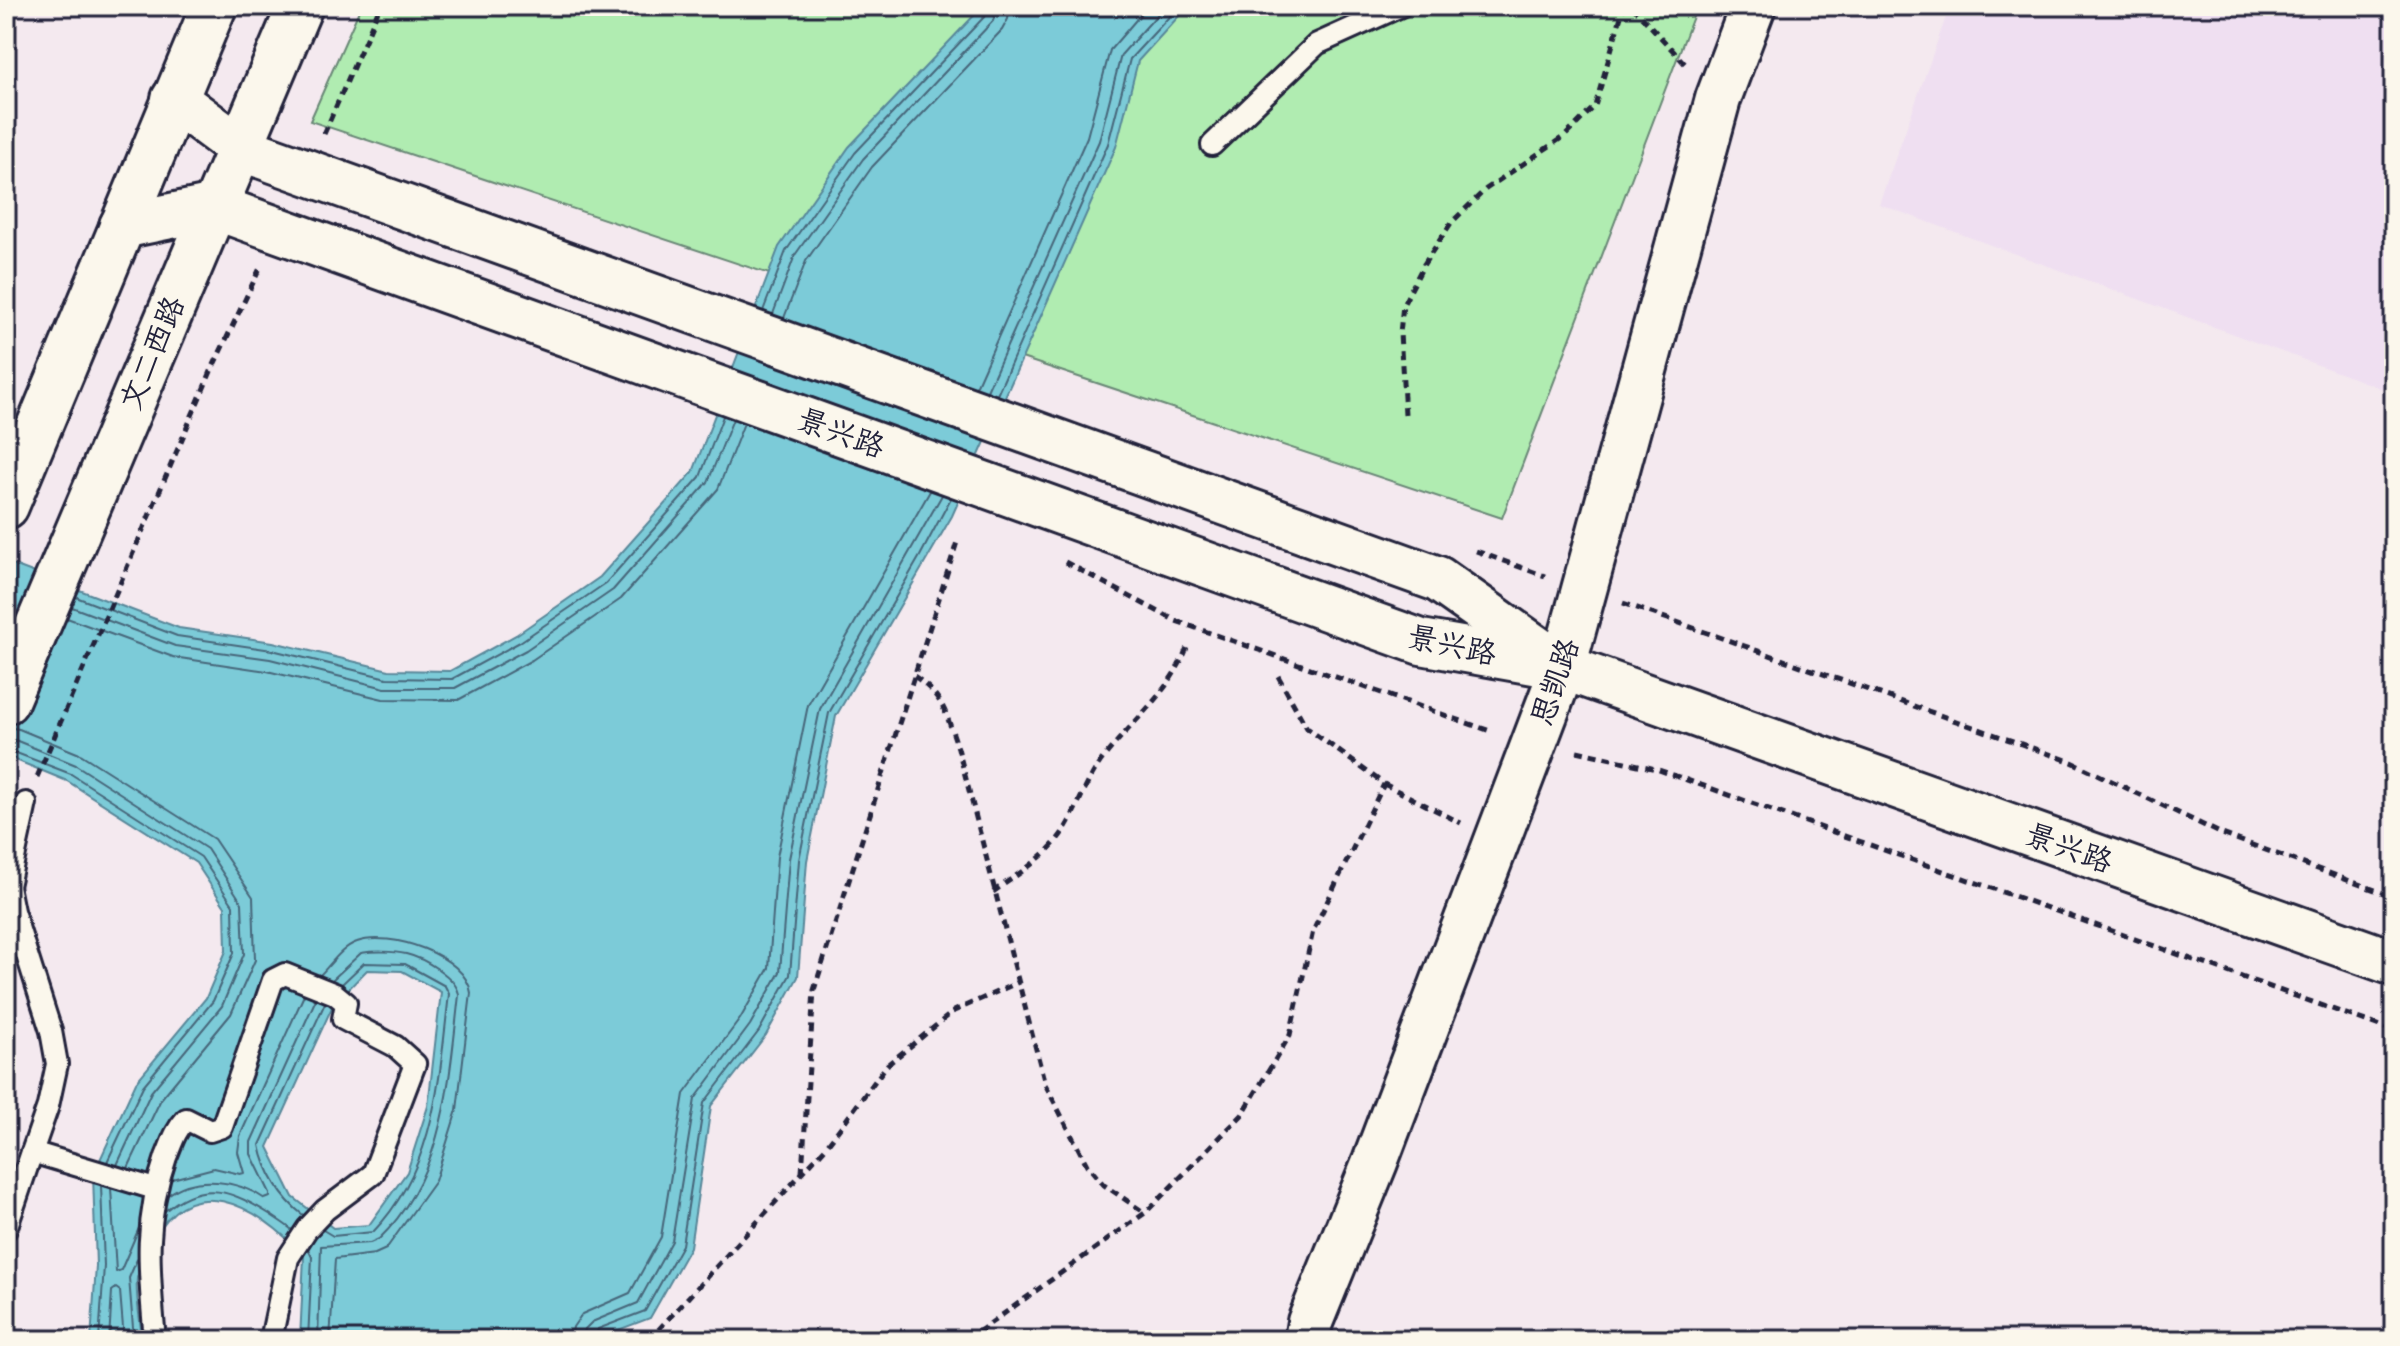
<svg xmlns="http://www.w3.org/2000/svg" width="2400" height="1346" viewBox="0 0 2400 1346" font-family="'Shantell Sans','LXGW WenKai TC',sans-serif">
	<rect width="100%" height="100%" fill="#f4e9ef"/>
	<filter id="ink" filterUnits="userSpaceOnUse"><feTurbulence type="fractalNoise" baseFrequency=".0125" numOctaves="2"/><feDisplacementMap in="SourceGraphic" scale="16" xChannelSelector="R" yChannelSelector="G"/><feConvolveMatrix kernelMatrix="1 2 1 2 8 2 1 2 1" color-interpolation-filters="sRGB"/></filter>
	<g filter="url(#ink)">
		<path fill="#efdff1" d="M1950,6H2394V393L1879,204Z"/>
		<path fill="#b0ecb1" stroke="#698776" stroke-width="2" d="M361,6H1697L1502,518L310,121Z"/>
		<path fill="#7ccbd8" stroke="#588799" stroke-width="2" fill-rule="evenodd" d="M983,6H1188L1138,61L1116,147L952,516L836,716L807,861L798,977L766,1035L711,1106L690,1247L650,1318L592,1340H300L304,1256C258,1205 185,1163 149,1250C146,1259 139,1269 137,1278C135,1295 141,1323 142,1340H91L96,1266L93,1175L136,1082L206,998L226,951L225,907L196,863L67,781L6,756V562L179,628L273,642L389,670L450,671L516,635L600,577L693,472L779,247L849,147ZM367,970L402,971L441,992L428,1106L407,1172L369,1225L333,1228L293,1197L268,1147L333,1005Z"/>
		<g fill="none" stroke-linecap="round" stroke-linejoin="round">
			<g stroke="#46667a" stroke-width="2">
				<path d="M763,311L786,251L855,153L986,15L988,6"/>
				<path d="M773,314L795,255L863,159L993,21L998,6"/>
				<path d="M784,318L806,261L872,167L1002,30L1008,19L1010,6"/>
				<path d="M976,387L1087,137L1110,50L1148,6"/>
				<path d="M987,391L1099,141L1121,55L1165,6"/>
				<path d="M997,395L1108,144L1130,59L1179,6"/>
				<path d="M76,597L177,636L272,650L387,678L452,679L520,642L606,583L700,477L723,416"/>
				<path d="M72,607L175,646L270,659L385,688H455L526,650L613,590L708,482L733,419"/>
				<path d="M67,618L173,657L267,671L383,699L458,700L532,660L621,599L718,489L744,423"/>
				<path d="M6,727L19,729L82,755L214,839L253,897L255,960L231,1014L161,1099L128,1168"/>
				<path d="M6,739L15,740L76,765L207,849L242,903L244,954L222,1006L151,1092L117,1165"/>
				<path d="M6,749L71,774L201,857L233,905L234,953L213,1001L143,1086L107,1162"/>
				<path d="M320,975C331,964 342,947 357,942C389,930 466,955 471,993L457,1110L435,1181L386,1249L375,1254L335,1259L330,1340"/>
				<path d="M172,1179L214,1168L240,1174L244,1173L238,1152L240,1136L304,995"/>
				<path d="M111,1188L116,1272L121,1270L139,1228"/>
				<path d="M168,1195C195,1174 238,1180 265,1199L270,1197V1193L251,1154V1142L316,999"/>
				<path d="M165,1211C203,1178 233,1191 271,1215C278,1220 285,1224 292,1230"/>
				<path d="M303,1215C282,1199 265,1172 260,1145L325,1003"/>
				<path d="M323,1230L333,1236L373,1232C436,1167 439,1079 449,994L445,986L405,964L364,963L342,984"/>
				<path d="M99,1340L104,1266L101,1185"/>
				<path d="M109,1340L112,1291L116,1288L120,1291L124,1340"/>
				<path d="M134,1340L129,1278L138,1257"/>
				<path d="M308,1340L312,1257L308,1249"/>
				<path d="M318,1340L321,1246L370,1243L379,1239C445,1175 449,1080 459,995C457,977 423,958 406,954C393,951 373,951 361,953L332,980"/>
				<path d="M571,1340L573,1327L582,1314L630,1293L661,1237L684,1094L740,1019L769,968L777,857L808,705L930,491"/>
				<path d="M583,1340L585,1329L592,1322L638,1303L672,1241L695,1099L750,1025L780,972L789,859L820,709L942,495"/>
				<path d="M594,1340L598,1329L645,1311L682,1245L704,1103L759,1031L790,975L799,860L829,713L920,556L951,498"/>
			</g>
			<defs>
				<g id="lane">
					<path d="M1212,145L1317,44L1401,6"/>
					<path d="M26,803L8,886L13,911L51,1031L57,1064L48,1106L32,1152"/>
					<path d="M6,1229L32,1152L155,1189"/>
					<path d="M155,1340C149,1272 143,1223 166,1157C172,1143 175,1131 186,1119L210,1131L222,1127L273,980L285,974L335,994L346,1003L343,1019L395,1046L415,1064L373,1174L325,1210L307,1229L288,1258L271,1340"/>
				</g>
				<g id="secondary">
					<path d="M174,99L240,148L1438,579L1554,661"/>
					<path d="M122,226L215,207L1421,642L1563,667L2394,963"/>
					<path d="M6,506L214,6"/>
					<path d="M6,701L300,6"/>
					<path d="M1307,1340L1310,1322L1375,1162L1563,667L1718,99L1753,6"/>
				</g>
			</defs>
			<use href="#lane" stroke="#22223b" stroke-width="26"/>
			<use href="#secondary" stroke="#22223b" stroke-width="50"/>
			<g stroke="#22223b" stroke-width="5" stroke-dasharray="8 6" stroke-linecap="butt">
				<path d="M1632,6L1687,66"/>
				<path d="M324,134L380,6"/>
				<path d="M1405,414L1400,333L1403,305L1424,264L1451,223L1486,189L1566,135L1595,106L1624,6"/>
				<path d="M1476,551L1545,576"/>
				<path d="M1065,562L1176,621L1493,732"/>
				<path d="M1623,603L2072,762L2222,834L2394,897"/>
				<path d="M914,676C945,697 946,715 958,748L1045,1084L1087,1165L1104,1185L1145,1213"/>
				<path d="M1278,676L1307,728L1384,784L1461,823"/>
				<path d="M1577,751L1656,769L2394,1031"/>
				<path d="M37,777L212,369L261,266"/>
				<path d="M993,892C1019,873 1049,856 1066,827C1079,805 1088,777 1104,757C1135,718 1170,693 1188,645"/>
				<path d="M802,1173L814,990L957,542"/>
				<path d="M649,1340L825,1148L887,1065L954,1011L1019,982"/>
				<path d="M967,1340L1145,1213L1242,1115L1290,1035L1313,931L1384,784"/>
			</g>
			<use href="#lane" stroke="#fbf7ec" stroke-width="20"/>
			<use href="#secondary" stroke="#fbf7ec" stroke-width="44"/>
		</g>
	</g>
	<g text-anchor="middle" stroke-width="7" stroke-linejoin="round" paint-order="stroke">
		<g font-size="30" fill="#22223b" stroke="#fbf7ec">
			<text transform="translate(152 353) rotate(-67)" y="10">文二西路</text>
			<text transform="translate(841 433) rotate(20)" y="10">景兴路</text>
			<text transform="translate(1452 645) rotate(12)" y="10">景兴路</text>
			<text transform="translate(1555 682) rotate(-71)" y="10">思凯路</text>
			<text transform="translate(2069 848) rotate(20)" y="10">景兴路</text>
		</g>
	</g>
	<rect width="2400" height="1346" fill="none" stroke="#fbf7ec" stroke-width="32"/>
	<rect x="16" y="16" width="2368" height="1314" fill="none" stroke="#22223b" stroke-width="3" filter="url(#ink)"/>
</svg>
